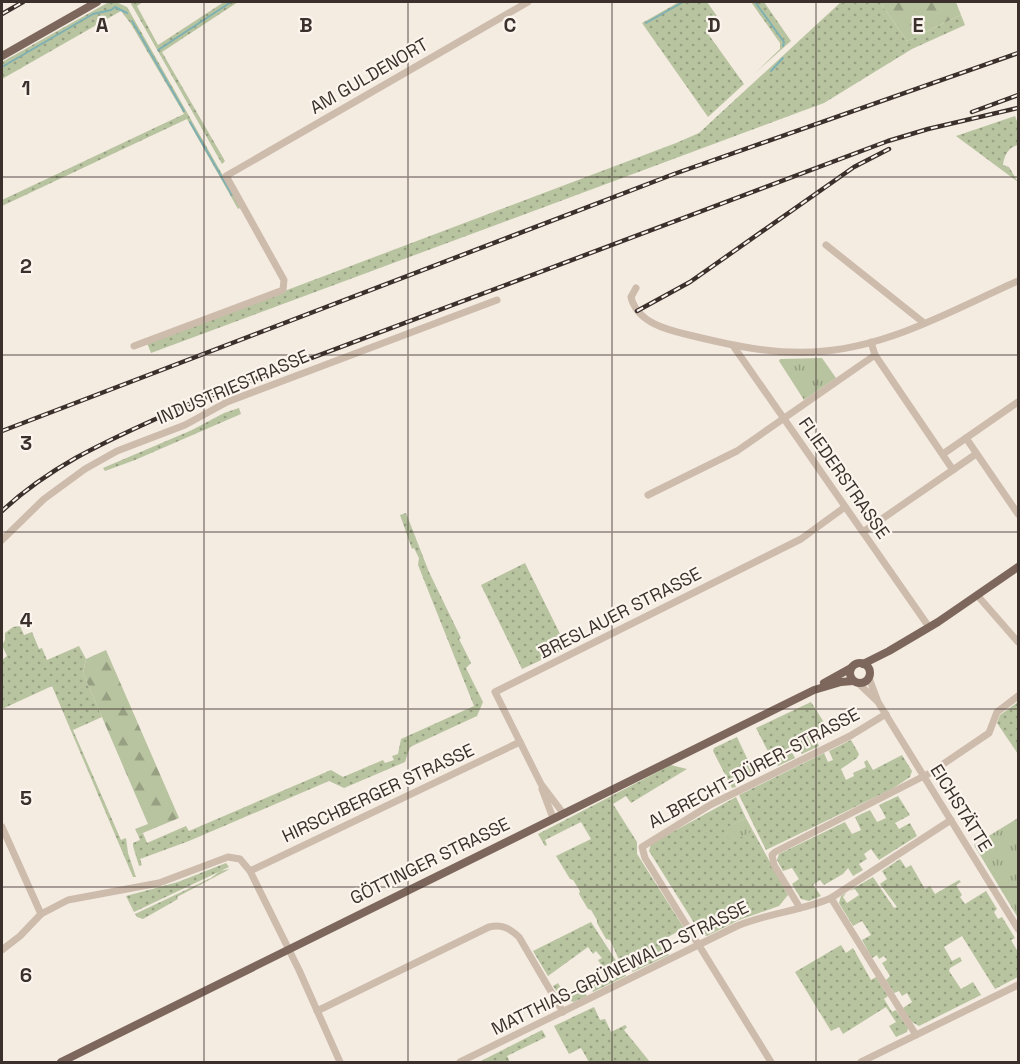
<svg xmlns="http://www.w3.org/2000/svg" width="1020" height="1064" viewBox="0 0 1020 1064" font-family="'Space Grotesk',sans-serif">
	<defs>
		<pattern id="grass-dots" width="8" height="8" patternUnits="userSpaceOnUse" patternTransform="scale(1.5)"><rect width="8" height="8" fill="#b8c4a0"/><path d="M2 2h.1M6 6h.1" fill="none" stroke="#97a083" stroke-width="1.8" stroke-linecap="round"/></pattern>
		<pattern id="forest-firs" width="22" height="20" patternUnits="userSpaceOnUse" patternTransform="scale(1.5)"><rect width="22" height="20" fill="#b8c4a0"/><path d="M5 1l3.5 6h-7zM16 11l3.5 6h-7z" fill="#97a083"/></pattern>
		<pattern id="park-tufts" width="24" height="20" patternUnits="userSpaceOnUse" patternTransform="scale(1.5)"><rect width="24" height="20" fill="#b8c4a0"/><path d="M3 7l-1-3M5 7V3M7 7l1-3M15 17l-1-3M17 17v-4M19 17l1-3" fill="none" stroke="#97a083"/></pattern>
	</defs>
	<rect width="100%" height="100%" fill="#f4ebe1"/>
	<g fill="url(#grass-dots)">
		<path d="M109,2H116L127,7L238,202L240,208L238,209L187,119L2,206V200L184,114L131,24L121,11L2,79V62Z"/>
		<path d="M130,2H143L137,6L158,45L224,2H238L162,52L225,161L222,164Z"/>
		<path d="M679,2H707L719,19L706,31L744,84L708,117L642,23Z"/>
		<path d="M751,2H764L791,41L754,74L780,49V43Z"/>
		<path d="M841,2H880L907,41L961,15L965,25L912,49L824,103L151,353L147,343L676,143L699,133Z"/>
		<path d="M1015,116L1018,124V145C1009,147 1004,155 1003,165L1009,167L1018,182L956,136Z"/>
		<path d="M239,408L241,414L135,460L105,471L103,468L192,430L224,413Z"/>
		<path d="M406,513L429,572L461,638L459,639L471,663L466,668L483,702L477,716L410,747L405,762L344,788L329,781L189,841L140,859L142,865L139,866L133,846V843L140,840L138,835L143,833L147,843L186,826L189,831L331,770L343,777L383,760L385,763L394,760L392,756L398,754L401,739L474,706L418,565L419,558L414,548L412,549L400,515Z"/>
		<path d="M525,563L567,648L522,669L481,585Z"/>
		<path d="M20,626L24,635L32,632L39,649L42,648L47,660L79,646L86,659L83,673L102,717L73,730L121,840L126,838L128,853L136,877H133L52,686L2,709V660L7,656L2,645L5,640V633L13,627Z"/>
		<path d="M811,702L830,732L816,739L819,746L802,754L796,743L789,747L795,758L778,766L775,760L773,761L756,728Z"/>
		<path d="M1018,702V754L997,723L1000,715Z"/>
		<path d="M737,737L753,771L734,782L736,787L732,788L713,751L714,748Z"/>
		<path d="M851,740L859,754L857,758L841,769L846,780L854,776L853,773L866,767L864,762L867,760L873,770L902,755L912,771L910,777L892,789L766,850L739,795L824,753L828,762L833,760L829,751Z"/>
		<path d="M671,765L687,769L631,803L626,796L613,804L637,842V854L684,928L661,941L669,955L633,972L621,964L610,940L606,939L597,923V920L591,910L588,909L579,894L580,891L573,880L570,879L556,856L591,839L581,822L545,840L547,845L545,846L538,834Z"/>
		<path d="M898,796L910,815L895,823L899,829L910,823L917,836L879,860L871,849L864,854L867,859L859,864L863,870L853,876L848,868L843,874L824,885L820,880L813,885L821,896L809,901L801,899L792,884L799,879L792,868L783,871L777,860L779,854L845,822L852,834L861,830L855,817L870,810L877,822L886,818L879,805Z"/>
		<path d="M736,797L746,818L724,829L731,841L753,831L788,895L779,906L739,920L707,936L701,934L649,851L651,844Z"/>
		<path d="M900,859L906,868L911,865L925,889L930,886L935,894L959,880L961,882L956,885L962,895L960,897L965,904L986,891L997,909L994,912L998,919L1002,917L1015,938L1011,940L1018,952V977L995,989L962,936L944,947L952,961L960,957L962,961L950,968L949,971L961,989L973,982L981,995L919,1026L912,1022L903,1008L912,1002L907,993L902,996L899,991L894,993L886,980L890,976L882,963L887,960L884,956L879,959L877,955L872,958L862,940L871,935L862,921L853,926L839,903L841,896L846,893L843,897L847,903L859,895L855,889L849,891L873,877L894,908L897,907L880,884L887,879L882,871Z"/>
		<path d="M226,863L229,867L134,912L126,896L178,882Z"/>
		<path d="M230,869L177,897L178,899L143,919L137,917L135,914L211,878L220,871Z"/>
		<path d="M591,922L626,976L593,992L590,987L584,991L587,996L574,1002L562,999L553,986L558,983L567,998L605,979L604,977L607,974L598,960L602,958L596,951L593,954L588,947L548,976L533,951Z"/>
		<path d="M841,945L846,953L853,948L871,980L876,977L888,996L884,999L892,1012L896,1010L908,1028L907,1032L896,1037L889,1026L896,1022L886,1007L843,1034L839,1027L831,1031L795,972Z"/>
		<path d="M594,1007L600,1020L605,1019L611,1032L625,1025L627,1027L624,1030L650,1062H589L581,1048L569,1054L554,1026Z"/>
		<path d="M542,1030L546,1037L507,1056L510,1062H479Z"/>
	</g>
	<g fill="url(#forest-firs)">
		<path d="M880,2H956L961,15L907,41Z"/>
		<path d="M106,650L179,818L138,835L135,829L148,824L83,673L86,659Z"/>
	</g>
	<g fill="url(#park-tufts)">
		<path d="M822,358L836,378L804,400L779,361L780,359Z"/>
		<path d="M746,818L753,831L731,842L723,829Z"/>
		<path d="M1018,818V918L974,845Z"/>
	</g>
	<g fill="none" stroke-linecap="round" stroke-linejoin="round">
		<g stroke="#7fb0b2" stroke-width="2">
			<path d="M755,2L784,42L783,46"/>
			<path d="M132,21L184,111"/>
			<path d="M646,23L683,2"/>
			<path d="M158,50L231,2"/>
			<path d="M2,67L93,14L111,10L115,7L127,13"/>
			<path d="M771,71L783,58"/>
			<path d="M190,122L232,195"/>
		</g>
		<g stroke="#cdbbac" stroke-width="7">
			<path d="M826,245L924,323"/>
			<path d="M636,288L631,297C637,323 668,330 689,335C734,346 779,356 825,351C893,345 957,308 1018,281"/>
			<path d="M134,346L283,290L284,280L226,176L528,2"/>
			<path d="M734,347L929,627"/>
			<path d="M875,355L953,470"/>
			<path d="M966,438L1018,514"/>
			<path d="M943,454L1018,402"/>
			<path d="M648,495L737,451L875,355L871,342"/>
			<path d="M863,532L976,454"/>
			<path d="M2,540L44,499L85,469L117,451L185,425L227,402L497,300"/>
			<path d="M977,595L1018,642"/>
			<path d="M869,678L878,702L1018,929"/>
			<path d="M858,683L876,700"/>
			<path d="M542,789L553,818"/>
			<path d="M563,813L541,784L495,692L801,539L845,507"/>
			<path d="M2,827L41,914"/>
			<path d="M250,871L520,742"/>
			<path d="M831,898L916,1035"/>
			<path d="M800,908L774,865L772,855L775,852L930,773L989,733L997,712L1018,696"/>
			<path d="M2,950L20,936L41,914L68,900L159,883L228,857L240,859L250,871L299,970L340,1062"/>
			<path d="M317,1011L489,927C502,924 509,928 519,937L563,1012"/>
			<path d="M460,1062L737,926C768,913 801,911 831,898L951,820"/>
			<path d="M771,1062L645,858L642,847L710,805L850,736L886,714"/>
			<path d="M861,1062L1018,985"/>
		</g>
		<g stroke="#7d675c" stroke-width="8">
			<path d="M2,56L97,2"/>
			<circle cx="860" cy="673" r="10"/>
			<path d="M863,664L889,651L938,622L1018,567"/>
			<path d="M824,683L851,668"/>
			<path d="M61,1062L814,690L841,682L853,681"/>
		</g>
		<defs>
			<g id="rail">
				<path d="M2,14L23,2"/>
				<path d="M972,112L1018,95"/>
				<path d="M637,311L690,282L854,167L889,149"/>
				<path d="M2,431L674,174L1018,53"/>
				<path d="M2,511C57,460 117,437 184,406L888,141L928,129L1018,108"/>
			</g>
		</defs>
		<use href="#rail" stroke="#3b302b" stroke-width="4.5"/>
		<use href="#rail" stroke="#fbf5ee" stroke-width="2" stroke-dasharray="7" stroke-linecap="butt"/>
	</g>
	<path fill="none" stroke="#3b302b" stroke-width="1.5" stroke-opacity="0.55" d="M204,2V1062M408,2V1062M612,2V1062M816,2V1062M2,177H1018M2,355H1018M2,532H1018M2,709H1018M2,887H1018"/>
	<g text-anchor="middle" stroke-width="4.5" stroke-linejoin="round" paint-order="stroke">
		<g font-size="18" fill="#3b302b" stroke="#fbf5ee">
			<text transform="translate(369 76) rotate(-30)" y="6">AM GULDENORT</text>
			<text transform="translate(233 387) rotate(-23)" y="6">INDUSTRIESTRASSE</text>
			<text transform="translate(844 478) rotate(55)" y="6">FLIEDERSTRASSE</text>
			<text transform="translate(620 613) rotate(-27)" y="6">BRESLAUER STRASSE</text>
			<text transform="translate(754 768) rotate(-28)" y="6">ALBRECHT-DÜRER-STRASSE</text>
			<text transform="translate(378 793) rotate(-25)" y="6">HIRSCHBERGER STRASSE</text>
			<text transform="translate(961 808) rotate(58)" y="6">EICHSTÄTTE</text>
			<text transform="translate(430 861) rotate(-26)" y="6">GÖTTINGER STRASSE</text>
			<text transform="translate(620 968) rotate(-26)" y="6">MATTHIAS-GRÜNEWALD-STRASSE</text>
		</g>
	</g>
	<g font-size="20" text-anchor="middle" font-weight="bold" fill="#3b302b" stroke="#fbf5ee" stroke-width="4.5" stroke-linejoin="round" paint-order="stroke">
		<text x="102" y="32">A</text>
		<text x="306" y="32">B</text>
		<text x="510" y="32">C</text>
		<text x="714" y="32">D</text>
		<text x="918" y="32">E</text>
		<text x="26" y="95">1</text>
		<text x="26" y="273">2</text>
		<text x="26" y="450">3</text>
		<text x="26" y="627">4</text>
		<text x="26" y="805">5</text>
		<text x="26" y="982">6</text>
	</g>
	<rect width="1020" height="1064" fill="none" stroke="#3b302b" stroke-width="6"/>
</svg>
